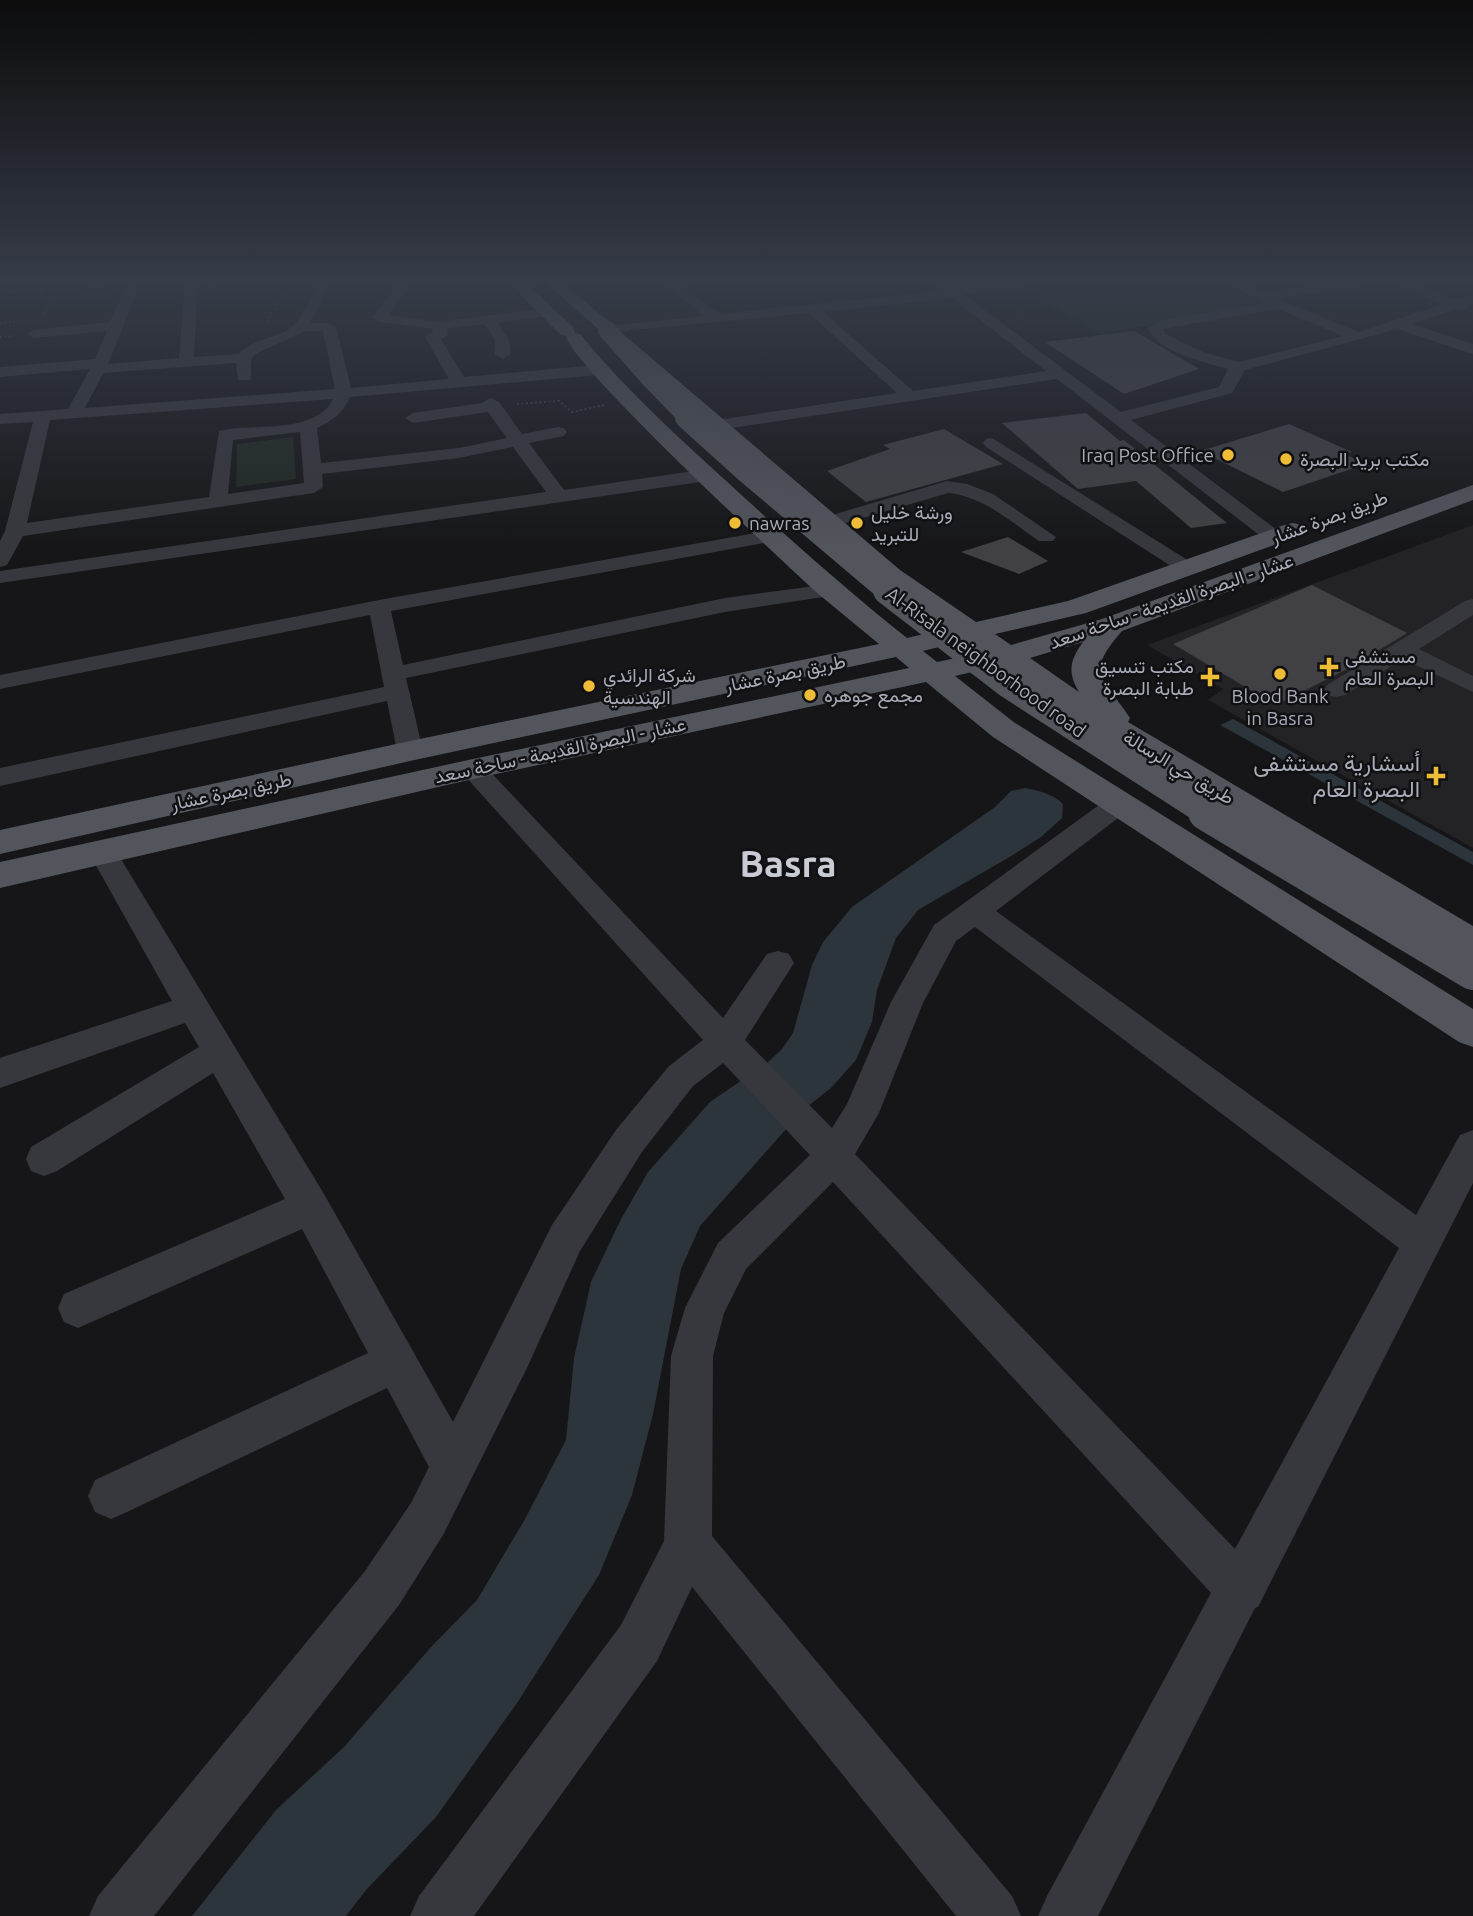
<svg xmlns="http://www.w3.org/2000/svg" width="1473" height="1916" viewBox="0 0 1473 1916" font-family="Ubuntu,Vazirmatn,sans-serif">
	<rect width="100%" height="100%" fill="#161618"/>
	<path fill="#232225" d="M1473,525V848L1208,700L1223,689L1147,645Z"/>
	<g fill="#202822">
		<path d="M1010,282H1215L1266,305L1100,334Z"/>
		<path d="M293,437L296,479L236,487L237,444Z"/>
	</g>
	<g fill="#2c343c">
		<path d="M1233,719L1473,852V865L1220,725Z"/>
		<path d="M1025,788C1039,791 1052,793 1063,804L1062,818L1041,837L1013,855L918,910L896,938L877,990L872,1022L856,1060L831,1088L803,1110L700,1226L681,1269L653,1414L632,1495L599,1575L517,1703L436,1817L366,1890L346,1916H192L276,1810L344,1747L431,1647L477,1600L525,1519L566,1440L574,1358L591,1282L620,1221L648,1172L710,1102L767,1063L782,1049L793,1033L812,965L823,942L852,907L995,807L1011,791Z"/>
	</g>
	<g fill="#414145">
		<path d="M1134,331L1199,369L1124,394L1045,342Z"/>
		<path d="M1086,413L1120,441L1124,440L1227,523L1191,528L1136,481L1078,489L1002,423Z"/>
		<path d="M1289,424L1352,452L1344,454L1366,464L1283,492L1200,451Z"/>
		<path d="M944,429L1003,464L866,502L827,471L890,449L883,445Z"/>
		<path d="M1008,537L1048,561L1019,574L961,552Z"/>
		<path d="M1312,585L1407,633L1353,666L1276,705L1173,644Z"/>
	</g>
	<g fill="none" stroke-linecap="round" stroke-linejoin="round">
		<g stroke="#3d3f44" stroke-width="2" stroke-dasharray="2 2.5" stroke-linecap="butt">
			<path d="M267,282L268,293L299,292"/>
			<path d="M37,284L62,282"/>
			<path d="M208,286L239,282"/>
			<path d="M339,291L375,289"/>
			<path d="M0,293L42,289L33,282"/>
			<path d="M54,298L107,294"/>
			<path d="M43,315L54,298L41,299L42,289L53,291L111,285"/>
			<path d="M267,322L283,293"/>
			<path d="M0,323L19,321"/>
			<path d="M0,337L14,336"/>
			<path d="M517,404L559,401L572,412L605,405"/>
		</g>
		<g fill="#37383d" fill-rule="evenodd">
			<path d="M128,282H141L108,364L179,358L185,286H195L197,289L194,357L239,354C253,337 277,340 293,326C304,316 311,295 318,282H330L310,323H329L336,327L351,388L449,379L425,337L433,332L432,329L379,322L372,318L397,285L402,284L409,288L389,315L439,322L546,308L553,312L546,316L498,323L509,340L511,354L503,359L495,354V340L485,324L447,329L448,335L441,339L464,377L599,365L607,370L599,375L350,397C343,413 332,421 317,428L321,463L459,448L507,438L488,412L413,423L405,418L413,413L482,403L490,398L499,402L522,434L558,427L564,428L567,432L564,436L529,443L564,490L707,469L716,475L707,481L0,583V571L546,492L513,447L459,458L322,474L323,487L314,493L23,536L7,565L0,567V541L5,531L33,422L0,424V414L68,409L90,369L0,377V367L95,359L107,331L34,338L27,334L34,330L110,322ZM304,331H323L335,389L85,408L103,373L236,363L238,380H250C253,373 249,365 252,358C255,351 294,338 304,331ZM333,399C316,435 251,423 219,431L209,497L27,523L50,420ZM300,432L304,483L228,494L233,440Z"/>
			<path d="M661,282H675L720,314L943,291L933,282H947L954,287L992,282H1027L1021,286L963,294L1121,412L1219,387L1228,369C1203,361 1159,354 1148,328L1159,321L1264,303L1225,282H1241L1264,293L1335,282H1364L1358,286L1277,299L1359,332L1443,304L1393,285L1392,282H1409L1456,300L1473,295V304L1468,305L1467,310L1456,309L1412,324L1473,344V354L1397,329L1245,370L1232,393L1131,420L1281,533L1284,537L1281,541H1267L1057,379L718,430L712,429L709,425L712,421L718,420L897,393L809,313L602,333L600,330L602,327L607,326L704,316ZM952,298L1046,371L913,391L823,312ZM1278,309L1343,336L1239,362L1203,352L1165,334L1163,329Z"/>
			<path d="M992,438L1194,564L1197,568L1194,572H1180L986,447L983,443L986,439Z"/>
			<path d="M947,481L967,484L993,494L1056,537L1053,541H1039C1011,522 983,496 948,493L829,528L822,526L819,522L822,518Z"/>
			<path d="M773,530L780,532L783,536L780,540L391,611L403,665L725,598L830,584L838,585L841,590L838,595L830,596L725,612L406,678L423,751L419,757L410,759L401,757L397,751L387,701L0,786V768L384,687L370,615L0,689V675L379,600Z"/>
			<path d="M1473,599V615L1419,649L1473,676V692L1403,659L1345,695L1336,697L1327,695L1324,690L1327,685L1465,601Z"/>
			<path d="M473,761L482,763L723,1018L767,954L778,951L789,954L794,963L745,1040L832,1128L847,1104L891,1002L934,925L1110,797L1120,794L1130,797L1134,803L1130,809L996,911L1416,1215L1460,1135L1473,1130V1183L1258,1607L1255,1608L1098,1916H1038L1047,1896L1211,1593L833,1182L746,1269L724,1313L713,1356L712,1536L1012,1896L1021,1916H956L692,1587L657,1661L474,1916H410L419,1896L621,1625L664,1541L671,1356L685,1308L718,1243L810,1155L723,1063L693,1086L642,1152L580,1251L526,1370L443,1535L399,1605L154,1916H89L98,1896L365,1571L411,1503L429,1467L387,1388L127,1512L111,1519L95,1512L88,1496L95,1480L368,1353L302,1229L78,1328L64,1322L58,1308L64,1294L285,1199L213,1073L57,1171L44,1176L31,1171L26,1159L31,1147L199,1047L185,1023L0,1088V1058L172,1001L89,853L93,846L103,843L113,846L324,1194L453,1422L552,1225L616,1130L669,1066L703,1040L464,775L460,769L464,763ZM975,927L1399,1248L1235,1549L855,1154L879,1113L923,1003L956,941Z"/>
		</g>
		<path fill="#53555c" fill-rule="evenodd" d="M508,282H525L573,327L575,333L580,334C623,387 674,433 724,479C784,534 843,587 907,638L949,628L882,580L545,282H562L900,570L976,622L1068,601L1284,525L1293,523L1302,525L1305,530L1302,535L1086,613L995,634L1011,645L1102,619L1473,485V500L1122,631C1083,676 1103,677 1130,718L1128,722L1473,926V958L1460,954L1076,717L1002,665L955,676L1015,723L1473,1009V1047L1459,1042L993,737L926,682L473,779L0,888V862L473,759L909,668L896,657L410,761L0,854V830L410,741L879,644C860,628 841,613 822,597C787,566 569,363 566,336L561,335ZM967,640L984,652L937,662L923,651ZM1083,642C1070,660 1067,672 1079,692L1030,658Z"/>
		<path stroke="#53555c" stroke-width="18" d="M607,330L651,380L689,419"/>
		<path stroke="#53555c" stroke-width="24" d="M687,417L748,472L890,592"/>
		<path stroke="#53555c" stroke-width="30" d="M888,590L1010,684L1210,813"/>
		<path stroke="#53555c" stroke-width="38" d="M1207,812L1473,971"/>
	</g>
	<linearGradient id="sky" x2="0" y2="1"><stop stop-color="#0c0c0d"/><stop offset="0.51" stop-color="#363c48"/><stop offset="1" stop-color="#363c48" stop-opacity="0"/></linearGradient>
	<rect width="1473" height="550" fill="url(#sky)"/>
	<g fill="#efbc38" stroke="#111113" stroke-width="2.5">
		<circle cx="1228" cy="455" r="7"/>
		<circle cx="1286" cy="459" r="7"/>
		<circle cx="735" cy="523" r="7"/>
		<circle cx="857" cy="523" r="7"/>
		<path d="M1325.5 656.5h7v7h7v7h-7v7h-7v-7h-7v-7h7z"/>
		<circle cx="1280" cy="674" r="7"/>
		<path d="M1206.5 666.5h7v7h7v7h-7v7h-7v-7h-7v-7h7z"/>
		<circle cx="589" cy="686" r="7"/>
		<circle cx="810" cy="695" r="7"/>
		<path d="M1432.5 765.5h7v7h7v7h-7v7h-7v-7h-7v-7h7z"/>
	</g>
	<g text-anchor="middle" stroke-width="5" stroke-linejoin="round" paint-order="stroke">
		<g font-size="19" fill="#a9acb8" stroke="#111113" text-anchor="start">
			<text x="1214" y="462" text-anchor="end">Iraq Post Office</text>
			<text x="1300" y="466">مكتب بريد البصرة</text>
			<text x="871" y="519">ورشة خليل<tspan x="871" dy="22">للتبريد</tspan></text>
			<text x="749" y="530">nawras</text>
			<text x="1345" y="663">مستشفى<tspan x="1345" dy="22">البصرة العام</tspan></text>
			<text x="1194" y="673" text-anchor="end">مكتب تنسيق<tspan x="1194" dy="22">طبابة البصرة</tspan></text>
			<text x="603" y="682">شركة الرائدي<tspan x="603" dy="22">الهندسية</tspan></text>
			<text x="824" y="702">مجمع جوهره</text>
			<text x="1280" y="703" text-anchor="middle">Blood Bank<tspan x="1280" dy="22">in Basra</tspan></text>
		</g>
		<g font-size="19" fill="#a9acb8" stroke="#111113">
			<text transform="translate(1329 517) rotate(-20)" y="7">طريق بصرة عشار</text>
			<text transform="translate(1171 601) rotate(-19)" y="7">عشار - البصرة القديمة - ساحة سعد</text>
			<text transform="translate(986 662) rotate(36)" y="7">Al-Risala neighborhood road</text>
			<text transform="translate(785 673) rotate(-12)" y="7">طريق بصرة عشار</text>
			<text transform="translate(560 750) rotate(-12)" y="7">عشار - البصرة القديمة - ساحة سعد</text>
			<text transform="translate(1179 767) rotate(31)" y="7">طريق حي الرسالة</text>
			<text transform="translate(231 791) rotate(-12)" y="7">طريق بصرة عشار</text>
		</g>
		<g font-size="23" fill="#a9acb8" stroke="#111113" text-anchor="end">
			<text x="1420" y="771">أسشارية مستشفى<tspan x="1420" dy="26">البصرة العام</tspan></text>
		</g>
		<g font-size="37" font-weight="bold" fill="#c9ccd4" stroke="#111113">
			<text x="788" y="877">Basra</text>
		</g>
	</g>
</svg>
